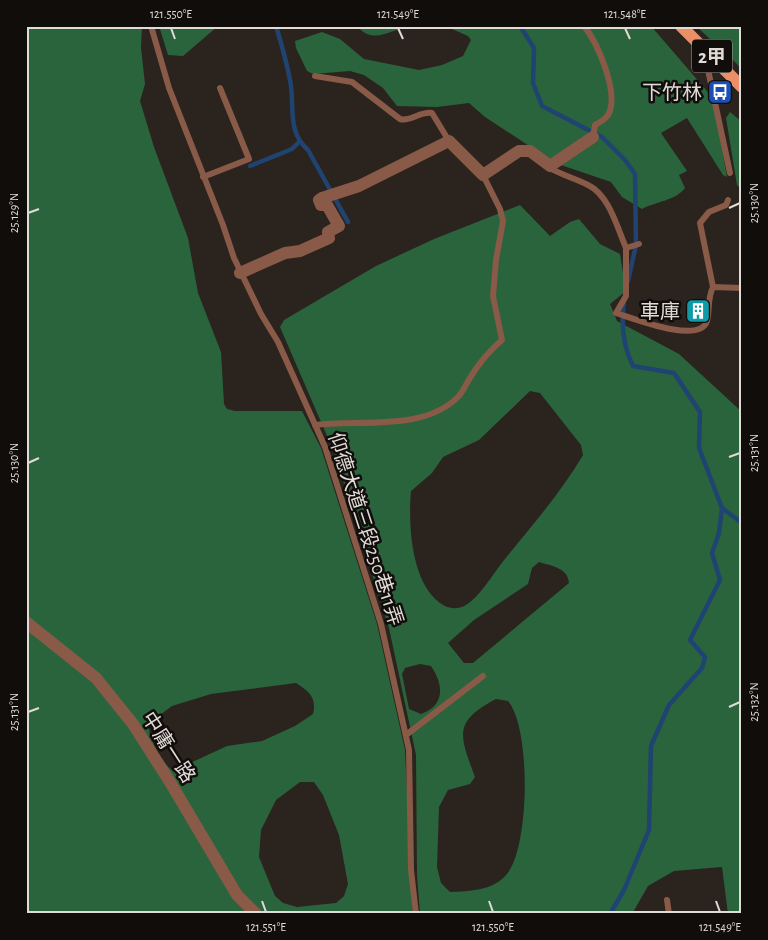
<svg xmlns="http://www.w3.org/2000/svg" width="768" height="940" viewBox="0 0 768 940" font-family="'Alegreya Sans','Noto Sans TC',sans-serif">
	<rect width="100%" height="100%" fill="#2b231e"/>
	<g fill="#2a643c" fill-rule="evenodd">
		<path d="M26,26H142L141,48L145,84L140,101L154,147L188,238L198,293L221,352L224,404L227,409L235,411H302L321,448L377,624L405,750L413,914H26ZM296,683C309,691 317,698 313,714L295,726L262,741L227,746L173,771C160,761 150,740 148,724L172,706L211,694ZM300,782H314L323,795L339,835L348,884L344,896L336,903L297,907L283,903L275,896L259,857L261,830L276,800Z"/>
		<path d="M159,26H218L183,56L168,55Z"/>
		<path d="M357,26H411C390,29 374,46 357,26Z"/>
		<path d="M445,26H651L713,98L727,177L723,175L687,118L661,133L687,171L679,175L685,188C675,201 657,201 642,209L622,197L611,182L555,163L485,117L469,103L437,107L397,106L383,88L364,75L350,71L313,74L307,71L296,48L295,41L322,32L340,39L364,59L419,70L442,65L463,56L471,40L468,36Z"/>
		<path d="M696,26H742V70L736,63Z"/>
		<path d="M730,112L742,122V190L737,185L726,118Z"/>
		<path d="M520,205L550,236L570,222L579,219L600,244L620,254L626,291L610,304L617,321L679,354L742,412V914H728L722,867L674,871L648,886L632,914H420L417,875L416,755L389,628L334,452L280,327L284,320L376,266L434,239ZM530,391L540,393L581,445L583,455C560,494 529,529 501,564C491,577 480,596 466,605C460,609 451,609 445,606C411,588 408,525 411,491L432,473L443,457L479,440ZM539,562C552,566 568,568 569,583L473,663H464L448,643L474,620L528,584L532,568ZM420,664L431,666C444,685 445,706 421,714L409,709L402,674L405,668ZM496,699L508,701C531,728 530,846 507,874C493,891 470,891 450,892L441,883L437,867L439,807L448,790L470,784L475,777C460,736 452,722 496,699Z"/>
	</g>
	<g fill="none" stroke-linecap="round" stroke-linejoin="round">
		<g stroke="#204472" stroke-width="4.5">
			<path d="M276,26C282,46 288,66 291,86C294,111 288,132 308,150L348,222"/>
			<path d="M520,26L534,48L533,83L542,106L602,137L625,160L635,174L636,245L628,281"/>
			<path d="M250,166L292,149L299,142"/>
			<path d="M624,301C621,323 623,346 633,366L674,373L700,412L699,448L722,508L742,523"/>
			<path d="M610,914L624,890L649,830L651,746L669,705L702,668L705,657L690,640L720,580L712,553L719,533L722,508"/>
		</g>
		<g stroke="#885a47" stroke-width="6">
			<path d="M151,26L169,88L223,225L234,258L261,314L278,342L325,447L381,624L409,750L411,870L416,914"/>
			<path d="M584,26C598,43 620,95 608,115C605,119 599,123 595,125L593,137"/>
			<path d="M704,51L730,173"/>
			<path d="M315,76L352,82L400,119C411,122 420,111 432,113L449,141"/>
			<path d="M548,167C561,175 575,178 588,185C609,195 617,227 626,248"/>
			<path d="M203,177L249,159L220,88"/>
			<path d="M639,244L626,248V296L616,313C632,318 700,345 707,321C710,310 707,299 713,287L742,288"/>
			<path d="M713,287L700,223L709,212L726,205L728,200"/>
			<path d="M315,425C359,419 423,432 458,397C463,392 466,384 470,378C479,363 489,351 502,340L493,296L496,260L503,221L500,209L483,175"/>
			<path d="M406,735L483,676"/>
			<path d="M667,900L669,914"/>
		</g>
		<g stroke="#885a47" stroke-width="12">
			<path d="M240,273L285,253L300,251L329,238L328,232L339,226L327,205H321L319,200L322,198L359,186L449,141L483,175L519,151H530L550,166L593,137"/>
			<path d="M26,622L96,678L133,724L170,782L237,895L256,914"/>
		</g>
		<path stroke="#ec8e66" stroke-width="12" d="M681,26L742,87"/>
	</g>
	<path fill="none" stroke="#e1dbd8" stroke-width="2" d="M171,28L175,39M398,28L403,39M625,28L630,39M729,208L740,203M28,213L39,209M729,457L740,453M28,463L39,458M729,707L740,702M28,712L39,708M262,901L266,912M489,901L493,912M716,901L720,912"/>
	<defs>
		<symbol id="bus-square" viewBox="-11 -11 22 22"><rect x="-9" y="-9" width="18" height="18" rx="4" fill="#1a4fb4" stroke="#110d0b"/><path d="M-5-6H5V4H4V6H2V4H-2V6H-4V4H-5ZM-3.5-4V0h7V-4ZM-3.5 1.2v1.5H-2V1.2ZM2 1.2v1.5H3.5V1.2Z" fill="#fff"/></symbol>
		<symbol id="building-square" viewBox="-11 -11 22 22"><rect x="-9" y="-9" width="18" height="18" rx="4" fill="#0f9aa8" stroke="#110d0b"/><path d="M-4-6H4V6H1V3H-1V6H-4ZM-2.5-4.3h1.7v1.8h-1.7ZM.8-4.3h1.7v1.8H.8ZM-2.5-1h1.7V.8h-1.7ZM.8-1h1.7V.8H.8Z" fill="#fff"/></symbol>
	</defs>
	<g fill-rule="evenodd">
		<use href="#bus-square" x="706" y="78" width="28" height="28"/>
		<use href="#building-square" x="684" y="297" width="28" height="28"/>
	</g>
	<g text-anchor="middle" stroke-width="5" stroke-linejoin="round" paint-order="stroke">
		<rect fill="#110d0b" stroke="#a39d9a" stroke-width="1" x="692" y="39.5" width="40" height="33" rx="4"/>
		<g font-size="19" font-weight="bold" fill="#e1dbd8">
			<text x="712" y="63">2甲</text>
		</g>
		<g font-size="20" fill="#e1dbd8" stroke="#110d0b" text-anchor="end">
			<text x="702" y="99">下竹林</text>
			<text x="680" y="318">車庫</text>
		</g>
		<g font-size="20" fill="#e1dbd8" stroke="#110d0b">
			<text transform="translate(366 529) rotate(72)" y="7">仰德大道三段250巷11弄</text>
			<text transform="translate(169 747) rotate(57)" y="7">中庸一路</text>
		</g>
	</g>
	<rect width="768" height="940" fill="none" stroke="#110d0b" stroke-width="55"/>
	<rect x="28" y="28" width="712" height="884" fill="none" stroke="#e1dbd8" stroke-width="2"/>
	<g font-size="12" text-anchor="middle" fill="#e1dbd8">
		<text x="171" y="18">121.550°E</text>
		<text x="398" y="18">121.549°E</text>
		<text x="625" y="18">121.548°E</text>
		<text transform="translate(754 203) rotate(-90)" y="4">25.130°N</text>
		<text transform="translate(14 213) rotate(-90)" y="4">25.129°N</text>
		<text transform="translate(754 453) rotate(-90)" y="4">25.131°N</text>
		<text transform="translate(14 463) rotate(-90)" y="4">25.130°N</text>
		<text transform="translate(754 702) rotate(-90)" y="4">25.132°N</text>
		<text transform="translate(14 712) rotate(-90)" y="4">25.131°N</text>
		<text x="266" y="931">121.551°E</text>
		<text x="493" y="931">121.550°E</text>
		<text x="720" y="931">121.549°E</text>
	</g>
</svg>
